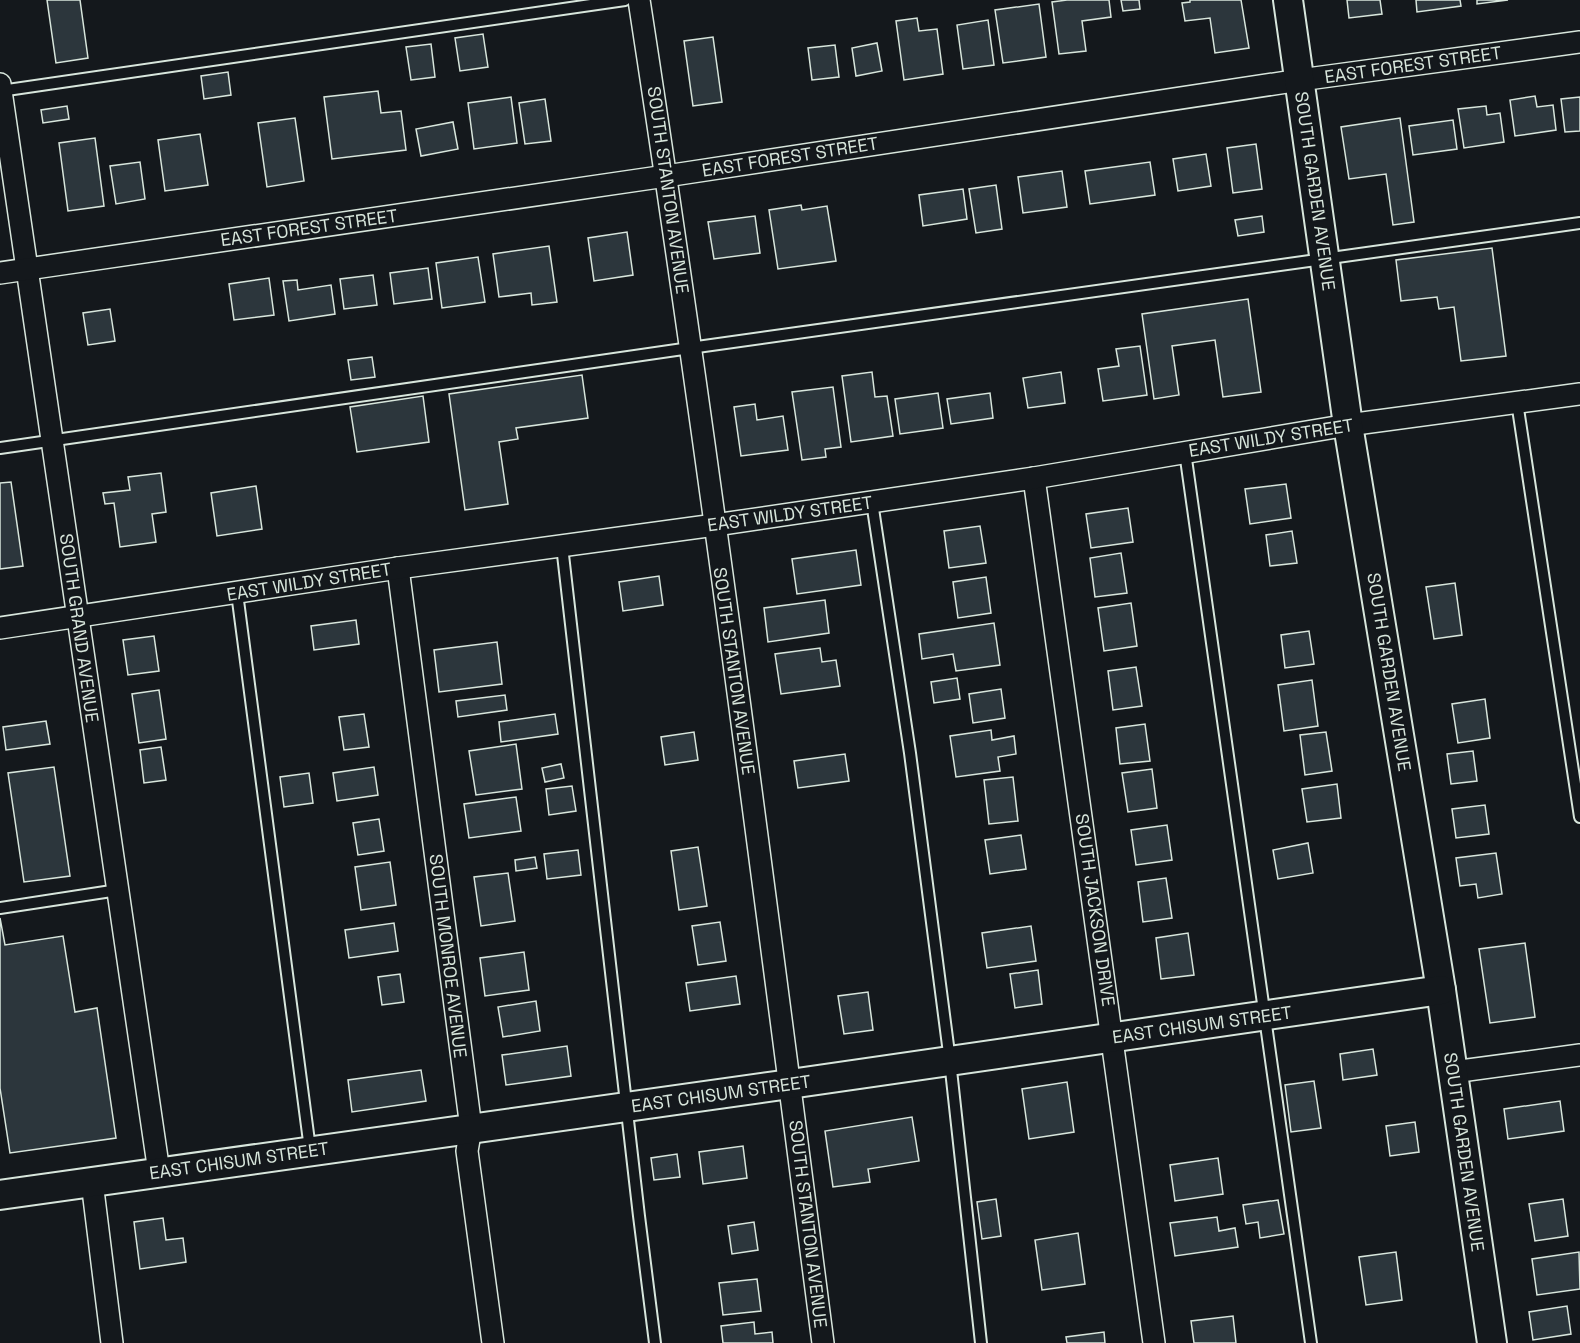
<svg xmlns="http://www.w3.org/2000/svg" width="1580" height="1343" viewBox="0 0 1580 1343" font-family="'Space Grotesk',sans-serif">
	<rect width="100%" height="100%" fill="#14181c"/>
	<g fill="#2c363c" stroke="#d8e6dc" stroke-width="1.5">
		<path d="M47,0H80L88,58L56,63Z"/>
		<path d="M1067,0H1109L1111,17L1082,21L1086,51L1059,54L1052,2Z"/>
		<path d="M1121,0H1139L1140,9L1123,11Z"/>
		<path d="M1190,0H1241L1249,48L1215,53L1210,18L1185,21L1182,3L1190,2Z"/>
		<path d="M1347,0H1380L1382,14L1349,18Z"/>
		<path d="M1416,0H1460L1461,6L1417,12Z"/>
		<path d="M1477,0H1508L1477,4Z"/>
		<path d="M1039,4L1046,57L1003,63L995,10Z"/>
		<path d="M917,18L919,31L937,29L943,74L904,80L896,21Z"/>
		<path d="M988,20L994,65L963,69L957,25Z"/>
		<path d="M483,34L488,67L460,71L455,38Z"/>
		<path d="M713,37L722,102L693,106L684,41Z"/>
		<path d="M877,43L882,71L856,76L852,48Z"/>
		<path d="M431,44L435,77L411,80L406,47Z"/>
		<path d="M835,45L839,77L812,80L808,48Z"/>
		<path d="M228,72L231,95L204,99L201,76Z"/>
		<path d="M378,91L381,113L401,111L406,150L332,159L324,97Z"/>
		<path d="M1535,96L1537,107L1553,105L1556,130L1515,136L1510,100Z"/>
		<path d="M511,97L517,143L474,149L468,103Z"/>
		<path d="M1580,97V131L1565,132L1561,99Z"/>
		<path d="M545,99L551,141L525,144L519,103Z"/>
		<path d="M67,106L69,119L43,123L41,110Z"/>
		<path d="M1486,106L1487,115L1500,113L1504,142L1464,148L1458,109Z"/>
		<path d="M295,118L304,181L267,187L258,123Z"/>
		<path d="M1400,118L1414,222L1393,225L1386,174L1349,179L1341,127Z"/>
		<path d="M1453,120L1457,149L1413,155L1409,126Z"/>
		<path d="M453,122L458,149L421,156L416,129Z"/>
		<path d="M200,134L208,185L165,191L158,140Z"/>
		<path d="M95,138L104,206L68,211L59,143Z"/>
		<path d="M1256,144L1262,189L1233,193L1227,148Z"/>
		<path d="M1206,154L1211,186L1178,191L1173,159Z"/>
		<path d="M140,162L145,199L116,204L110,166Z"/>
		<path d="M1150,162L1155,195L1090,204L1085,171Z"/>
		<path d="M1062,171L1067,207L1023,213L1018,177Z"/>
		<path d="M996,185L1002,229L976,233L969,189Z"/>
		<path d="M963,189L967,219L923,226L919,195Z"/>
		<path d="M801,205L802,210L827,206L836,261L778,269L769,210Z"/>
		<path d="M755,216L760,253L714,259L708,222Z"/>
		<path d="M1262,216L1264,232L1238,236L1235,220Z"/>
		<path d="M627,232L633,275L594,281L588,238Z"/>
		<path d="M549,246L557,302L532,305L531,293L499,297L493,254Z"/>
		<path d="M1492,248L1506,356L1461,361L1454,307L1439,309L1437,297L1401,301L1396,260Z"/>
		<path d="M478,257L485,302L442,308L436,263Z"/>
		<path d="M428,268L432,299L394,304L390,273Z"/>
		<path d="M373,275L377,305L344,309L340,279Z"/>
		<path d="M269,278L274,315L234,320L229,284Z"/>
		<path d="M297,280L298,290L331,285L335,314L289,321L283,281Z"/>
		<path d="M1248,299L1261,392L1223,397L1215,340L1172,346L1179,395L1154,399L1142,314Z"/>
		<path d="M110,309L115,341L88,345L83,313Z"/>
		<path d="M1140,346L1147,395L1103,401L1098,369L1119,366L1116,349Z"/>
		<path d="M372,357L375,377L351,380L348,360Z"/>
		<path d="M872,372L875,397L887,396L893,436L851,442L842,376Z"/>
		<path d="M1061,372L1065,403L1028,408L1023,378Z"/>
		<path d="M582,375L588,418L516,428L518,439L499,442L508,504L465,510L449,394Z"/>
		<path d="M833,387L841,447L825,449L826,457L802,460L792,392Z"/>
		<path d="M938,393L943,428L900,434L895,399Z"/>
		<path d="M990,393L993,418L951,424L947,399Z"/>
		<path d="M423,396L429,442L357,452L350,407Z"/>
		<path d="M755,404L757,420L783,416L788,450L741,456L734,407Z"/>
		<path d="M161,473L166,512L152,514L156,542L120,547L114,503L105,504L103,493L130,490L128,477Z"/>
		<path d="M11,482L23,566L0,569V483Z"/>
		<path d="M1286,484L1291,518L1250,524L1245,489Z"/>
		<path d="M256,486L262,529L217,536L211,493Z"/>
		<path d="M1128,508L1133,542L1091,548L1086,514Z"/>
		<path d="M980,526L986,563L949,568L944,531Z"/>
		<path d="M1292,531L1297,563L1270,566L1266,535Z"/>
		<path d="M856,550L861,585L797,594L792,559Z"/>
		<path d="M1121,553L1127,593L1095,597L1090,558Z"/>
		<path d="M659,576L663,605L623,611L619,582Z"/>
		<path d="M986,577L991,613L958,618L953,582Z"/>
		<path d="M1455,583L1462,635L1434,639L1426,587Z"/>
		<path d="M825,600L829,633L768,642L764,608Z"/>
		<path d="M1131,603L1137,646L1104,651L1098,608Z"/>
		<path d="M356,620L359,644L314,650L311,626Z"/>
		<path d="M994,623L1000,665L956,671L953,654L922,659L919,634Z"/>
		<path d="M1309,631L1314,664L1285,668L1281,635Z"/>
		<path d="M154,636L159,671L128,675L123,640Z"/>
		<path d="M497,642L502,684L439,692L434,650Z"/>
		<path d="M820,648L822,662L836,660L840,686L781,694L775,654Z"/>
		<path d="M1136,667L1142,706L1113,710L1108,671Z"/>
		<path d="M957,678L960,699L934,703L931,682Z"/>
		<path d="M1312,680L1318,726L1284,731L1278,685Z"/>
		<path d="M1001,689L1005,718L973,723L969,694Z"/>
		<path d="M159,690L166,739L139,743L132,694Z"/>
		<path d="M505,695L507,710L458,717L456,701Z"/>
		<path d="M1485,699L1490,738L1458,743L1452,704Z"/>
		<path d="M364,714L369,747L344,750L339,717Z"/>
		<path d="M555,714L558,734L501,742L499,722Z"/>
		<path d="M46,721L50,744L6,750L3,727Z"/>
		<path d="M1145,724L1150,761L1120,764L1116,728Z"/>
		<path d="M991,730L992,740L1014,736L1016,754L998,757L1000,771L956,777L950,736Z"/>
		<path d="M694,732L698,760L665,765L661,737Z"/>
		<path d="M1326,732L1332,771L1305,775L1300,735Z"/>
		<path d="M516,744L522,789L476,795L469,751Z"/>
		<path d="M161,747L166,780L144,783L140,750Z"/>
		<path d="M1473,751L1477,781L1451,784L1447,754Z"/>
		<path d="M845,754L849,781L798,788L794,761Z"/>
		<path d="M561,764L564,778L545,782L542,768Z"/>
		<path d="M54,767L70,876L24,882L8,773Z"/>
		<path d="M374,767L378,795L337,801L333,773Z"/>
		<path d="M1152,769L1157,808L1128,812L1122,773Z"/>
		<path d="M309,773L313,803L284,807L280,777Z"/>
		<path d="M1013,777L1018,821L989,824L984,780Z"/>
		<path d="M1337,784L1341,818L1307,822L1302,789Z"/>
		<path d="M572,786L576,811L549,815L546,789Z"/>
		<path d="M516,797L521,831L469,838L464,804Z"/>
		<path d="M1485,805L1489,834L1456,838L1452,809Z"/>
		<path d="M379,819L384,851L358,855L353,823Z"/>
		<path d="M1167,825L1172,860L1136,865L1131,830Z"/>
		<path d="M1021,835L1026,869L990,874L985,840Z"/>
		<path d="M1308,843L1313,873L1278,879L1273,850Z"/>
		<path d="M698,847L707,906L679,910L671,851Z"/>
		<path d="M578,850L581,875L547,879L544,854Z"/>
		<path d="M1496,853L1502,894L1478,898L1476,884L1460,886L1456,858Z"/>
		<path d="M535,857L537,868L516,871L515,860Z"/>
		<path d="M390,862L396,905L361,910L355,867Z"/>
		<path d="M508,873L515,921L481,926L474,877Z"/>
		<path d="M1166,878L1172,918L1143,922L1138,882Z"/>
		<path d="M0,918L5,945L63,936L75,1012L97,1008L116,1138L10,1153L0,1088Z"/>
		<path d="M720,922L726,961L698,965L692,926Z"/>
		<path d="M394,923L398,951L349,958L345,930Z"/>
		<path d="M1031,926L1036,961L987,968L982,933Z"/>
		<path d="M1188,933L1194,975L1161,979L1156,938Z"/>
		<path d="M1525,943L1535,1017L1490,1023L1479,949Z"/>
		<path d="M524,952L529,990L485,996L480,958Z"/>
		<path d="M1038,970L1042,1004L1015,1008L1010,974Z"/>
		<path d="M400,974L404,1002L382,1005L378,977Z"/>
		<path d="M736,976L740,1004L690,1011L686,983Z"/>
		<path d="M868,992L873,1030L844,1034L838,996Z"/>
		<path d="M536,1001L540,1031L503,1037L498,1007Z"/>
		<path d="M567,1046L571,1076L506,1085L502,1055Z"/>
		<path d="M1373,1049L1377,1075L1343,1080L1340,1054Z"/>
		<path d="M421,1070L426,1101L352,1112L348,1080Z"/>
		<path d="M1314,1081L1321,1128L1291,1132L1285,1085Z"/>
		<path d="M1067,1082L1074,1132L1029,1139L1022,1089Z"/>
		<path d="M1560,1101L1564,1131L1508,1139L1504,1109Z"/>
		<path d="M912,1117L919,1161L868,1169L870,1182L833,1187L825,1131Z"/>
		<path d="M1415,1122L1419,1152L1390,1156L1386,1126Z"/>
		<path d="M743,1146L747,1178L703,1184L699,1152Z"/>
		<path d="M677,1154L680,1177L654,1180L651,1158Z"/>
		<path d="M1218,1158L1223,1194L1175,1201L1170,1165Z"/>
		<path d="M996,1199L1001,1236L982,1239L977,1202Z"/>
		<path d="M1563,1199L1568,1236L1535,1241L1529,1204Z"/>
		<path d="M1278,1200L1284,1234L1260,1238L1258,1222L1246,1224L1243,1205Z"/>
		<path d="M1217,1217L1219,1231L1235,1228L1238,1247L1175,1256L1170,1223Z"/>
		<path d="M163,1218L166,1240L183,1238L186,1262L140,1269L134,1222Z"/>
		<path d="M754,1222L758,1250L732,1254L728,1226Z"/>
		<path d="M1078,1233L1085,1284L1042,1290L1035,1240Z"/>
		<path d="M1396,1252L1402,1300L1366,1305L1359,1257Z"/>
		<path d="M1579,1252L1580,1289L1537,1295L1532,1259Z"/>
		<path d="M757,1279L761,1311L723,1315L719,1283Z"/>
		<path d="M1567,1306L1571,1334L1533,1340L1529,1312Z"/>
		<path d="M1233,1316L1236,1343H1194L1191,1321Z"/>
		<path d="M754,1322L755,1334L772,1332L773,1343H723L721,1326Z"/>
		<path d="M1104,1332L1105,1343H1067L1066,1337Z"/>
	</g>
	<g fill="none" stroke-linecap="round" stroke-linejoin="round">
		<defs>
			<g id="lane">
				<path d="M0,91L625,0"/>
				<path d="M1517,402L1580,817"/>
				<path d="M0,448L690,348L1580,223"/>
				<path d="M1185,452L1311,1343"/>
				<path d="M872,502L910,753L950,1061L981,1343"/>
				<path d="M562,546L639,1216L655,1343"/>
				<path d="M237,593L310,1149"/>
				<path d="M0,908L118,890"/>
			</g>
			<g id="street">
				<path d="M639,0C708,447 765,895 823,1343"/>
				<path d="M0,84L159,1172"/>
				<path d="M0,273L666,176L1300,80L1580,42"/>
				<path d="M1034,478L1154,1343"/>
				<path d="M398,568L471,1128L467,1151L493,1343"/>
				<path d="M0,628L398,568L715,525L1034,478L1348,425L1580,394"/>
				<path d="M1453,1072L1580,1055"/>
				<path d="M92,1182L112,1343"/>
			</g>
			<g id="secondary">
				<path d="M1288,0L1348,425L1441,990L1492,1343"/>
				<path d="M0,1195L790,1084L1441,990"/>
			</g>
		</defs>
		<use href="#lane" stroke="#d8e6dc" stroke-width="14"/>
		<use href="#street" stroke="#d8e6dc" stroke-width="24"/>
		<use href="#secondary" stroke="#d8e6dc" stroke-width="32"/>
		<use href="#lane" stroke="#14181c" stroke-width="10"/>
		<use href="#street" stroke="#14181c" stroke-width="21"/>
		<use href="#secondary" stroke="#14181c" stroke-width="28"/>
	</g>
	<g text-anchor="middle" stroke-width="4.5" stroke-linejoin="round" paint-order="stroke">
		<g font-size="18" fill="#d8e6dc" stroke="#14181c">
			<text transform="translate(1413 65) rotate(-8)" y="6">EAST FOREST STREET</text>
			<text transform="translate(790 157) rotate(-9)" y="6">EAST FOREST STREET</text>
			<text transform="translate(668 190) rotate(82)" y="6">SOUTH STANTON AVENUE</text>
			<text transform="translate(1315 191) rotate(82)" y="6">SOUTH GARDEN AVENUE</text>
			<text transform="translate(309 228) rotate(-8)" y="6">EAST FOREST STREET</text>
			<text transform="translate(1271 438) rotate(-9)" y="6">EAST WILDY STREET</text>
			<text transform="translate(790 514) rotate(-8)" y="6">EAST WILDY STREET</text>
			<text transform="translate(309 582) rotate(-9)" y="6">EAST WILDY STREET</text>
			<text transform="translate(79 628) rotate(82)" y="6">SOUTH GRAND AVENUE</text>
			<text transform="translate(734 671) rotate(82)" y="6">SOUTH STANTON AVENUE</text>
			<text transform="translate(1389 672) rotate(81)" y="6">SOUTH GARDEN AVENUE</text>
			<text transform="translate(1095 910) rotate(82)" y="6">SOUTH JACKSON DRIVE</text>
			<text transform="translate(448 956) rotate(83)" y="6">SOUTH MONROE AVENUE</text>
			<text transform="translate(1202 1025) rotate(-8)" y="6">EAST CHISUM STREET</text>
			<text transform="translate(721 1094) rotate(-8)" y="6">EAST CHISUM STREET</text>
			<text transform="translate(1464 1152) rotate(82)" y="6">SOUTH GARDEN AVENUE</text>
			<text transform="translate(239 1161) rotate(-8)" y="6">EAST CHISUM STREET</text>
			<text transform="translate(808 1224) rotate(83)" y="6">SOUTH STANTON AVENUE</text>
		</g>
	</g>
</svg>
